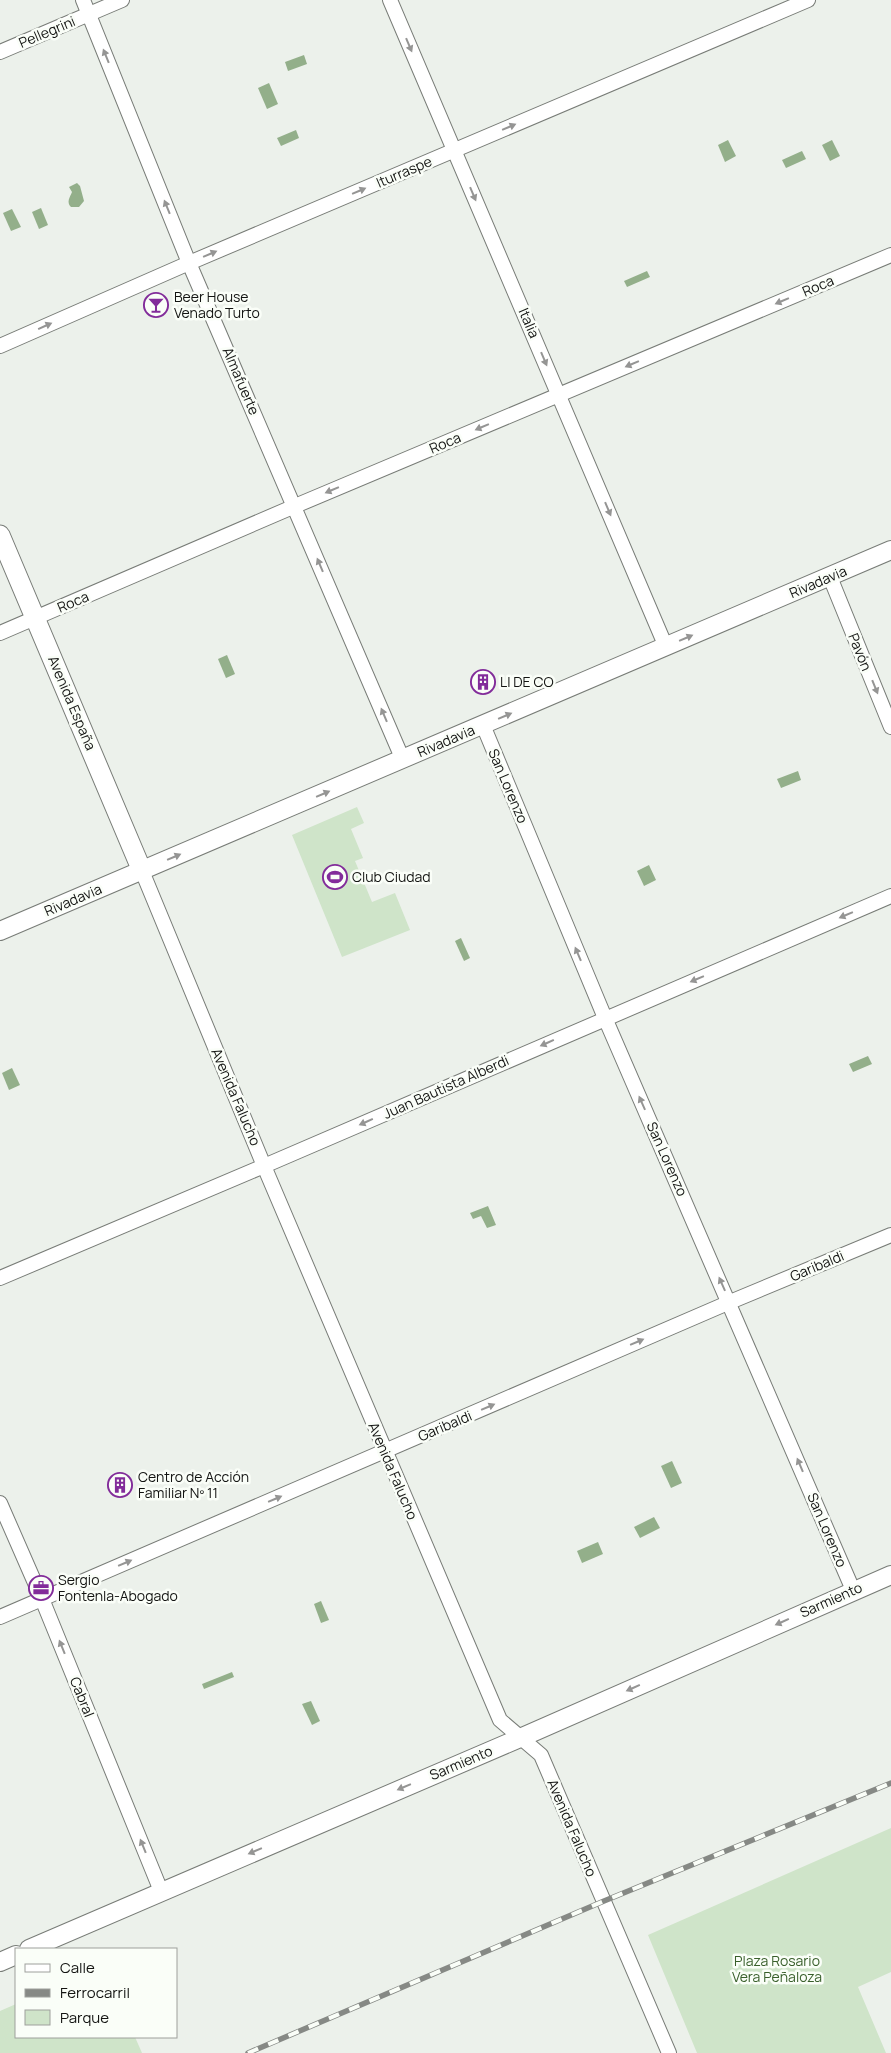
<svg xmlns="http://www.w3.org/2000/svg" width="891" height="2053" viewBox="0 0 891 2053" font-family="Manrope,sans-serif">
	<rect width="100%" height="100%" fill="#ecf1eb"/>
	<g fill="#cfe4c9">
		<path d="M357,807L364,823L351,829L363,858L355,861L372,902L395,893L410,930L342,957L292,835Z"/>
		<path d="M891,1828V1972L858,1987L886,2053H697L648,1935Z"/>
		<path d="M16,2004V2037H135L142,2053H0V2011Z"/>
	</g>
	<g fill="#93af8a">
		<path d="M304,55L307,64L288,71L285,62Z"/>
		<path d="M269,83L278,104L267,109L258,88Z"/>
		<path d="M296,130L299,138L281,146L277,138Z"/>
		<path d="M728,140L736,156L725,162L718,145Z"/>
		<path d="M832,140L840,156L830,161L822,145Z"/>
		<path d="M802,151L806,159L786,168L782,160Z"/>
		<path d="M77,183L80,186L84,201L79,207H71C66,202 70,197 72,192L69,187Z"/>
		<path d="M41,208L48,225L39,229L32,212Z"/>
		<path d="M12,209L21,227L11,231L3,213Z"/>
		<path d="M647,271L650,277L627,287L624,281Z"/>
		<path d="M227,655L235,674L226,678L218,659Z"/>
		<path d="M798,771L801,780L781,788L777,779Z"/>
		<path d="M649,865L656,880L644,886L637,871Z"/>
		<path d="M461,938L470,958L464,961L455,941Z"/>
		<path d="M868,1056L872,1064L853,1072L849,1064Z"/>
		<path d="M12,1068L20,1085L9,1090L2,1073Z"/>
		<path d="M488,1206L496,1225L487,1228L481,1216L473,1219L470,1213Z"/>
		<path d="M672,1461L682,1483L671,1488L661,1466Z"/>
		<path d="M654,1517L660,1528L640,1538L634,1527Z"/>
		<path d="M598,1542L603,1554L582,1563L577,1551Z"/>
		<path d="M321,1601L329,1620L321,1623L314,1604Z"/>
		<path d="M232,1672L234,1677L204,1689L202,1684Z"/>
		<path d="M311,1701L320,1721L312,1725L302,1704Z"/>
	</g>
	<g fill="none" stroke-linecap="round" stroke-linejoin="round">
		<defs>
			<g id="minor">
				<path d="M83,0L189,263L403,760"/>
				<path d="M390,0L666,647"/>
				<path d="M0,52L122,0"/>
				<path d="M0,346L189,263L808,0"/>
				<path d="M830,577L891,727"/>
				<path d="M0,633L295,506L891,255"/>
				<path d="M483,725L605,1018L853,1590"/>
				<path d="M142,871L264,1166L500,1720L541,1755L669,2053"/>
				<path d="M0,1278L264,1166L891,896"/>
				<path d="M0,1503L42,1599L161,1891"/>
				<path d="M0,1617L730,1302L891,1235"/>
			</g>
			<g id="tertiary">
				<path d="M0,931L891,550"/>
				<path d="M29,1949L520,1738L891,1575"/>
				<path d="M0,1962L16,1955"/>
			</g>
			<path id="secondary" d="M0,535L142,871"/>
		</defs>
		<use href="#minor" stroke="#787c77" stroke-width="16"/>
		<use href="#tertiary" stroke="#787c77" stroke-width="20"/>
		<use href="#secondary" stroke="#787c77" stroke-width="21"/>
		<use href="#minor" stroke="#fff" stroke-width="14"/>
		<use href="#tertiary" stroke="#fff" stroke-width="18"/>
		<use href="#secondary" stroke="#fff" stroke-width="19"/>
		<defs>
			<path id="rail" d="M248,2053L604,1901L891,1783"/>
		</defs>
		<use href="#rail" stroke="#868985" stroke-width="5.5"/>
		<use href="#rail" stroke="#fafef8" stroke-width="4" stroke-dasharray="11" stroke-linecap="butt"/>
	</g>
	<defs><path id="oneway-solid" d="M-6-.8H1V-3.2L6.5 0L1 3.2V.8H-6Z" transform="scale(1.25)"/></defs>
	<g fill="#959594">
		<use href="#oneway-solid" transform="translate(409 45) rotate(67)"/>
		<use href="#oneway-solid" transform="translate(106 56) rotate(-112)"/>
		<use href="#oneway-solid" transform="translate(509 127) rotate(-23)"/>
		<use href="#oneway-solid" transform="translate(359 191) rotate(-23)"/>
		<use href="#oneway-solid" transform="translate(473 194) rotate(67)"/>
		<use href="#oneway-solid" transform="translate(167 207) rotate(-112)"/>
		<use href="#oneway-solid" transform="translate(210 254) rotate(-23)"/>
		<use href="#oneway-solid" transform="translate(782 301) rotate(157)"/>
		<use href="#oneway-solid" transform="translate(45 326) rotate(-24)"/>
		<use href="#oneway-solid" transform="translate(544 359) rotate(67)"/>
		<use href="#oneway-solid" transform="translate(632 364) rotate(157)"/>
		<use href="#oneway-solid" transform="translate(482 427) rotate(157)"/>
		<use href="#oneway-solid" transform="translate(332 490) rotate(157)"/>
		<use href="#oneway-solid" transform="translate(608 509) rotate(67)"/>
		<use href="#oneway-solid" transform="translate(320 565) rotate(-113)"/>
		<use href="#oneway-solid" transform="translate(686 638) rotate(-23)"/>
		<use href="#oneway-solid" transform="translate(875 687) rotate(68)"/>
		<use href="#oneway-solid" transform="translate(384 715) rotate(-113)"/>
		<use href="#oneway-solid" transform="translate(505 716) rotate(-23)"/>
		<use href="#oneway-solid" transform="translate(323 794) rotate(-23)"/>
		<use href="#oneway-solid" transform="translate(174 857) rotate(-23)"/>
		<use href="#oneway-solid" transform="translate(846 915) rotate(157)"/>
		<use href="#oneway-solid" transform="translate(578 954) rotate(-113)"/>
		<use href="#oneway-solid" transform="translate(697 979) rotate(157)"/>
		<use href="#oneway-solid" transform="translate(547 1043) rotate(156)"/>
		<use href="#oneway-solid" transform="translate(642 1103) rotate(-114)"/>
		<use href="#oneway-solid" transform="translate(366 1122) rotate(156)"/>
		<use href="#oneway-solid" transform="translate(722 1284) rotate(-114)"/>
		<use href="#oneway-solid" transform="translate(637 1342) rotate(-23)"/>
		<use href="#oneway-solid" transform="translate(488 1407) rotate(-23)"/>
		<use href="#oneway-solid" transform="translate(800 1465) rotate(-113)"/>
		<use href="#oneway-solid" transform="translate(275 1499) rotate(-23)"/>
		<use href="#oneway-solid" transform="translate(125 1563) rotate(-23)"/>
		<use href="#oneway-solid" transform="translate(782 1622) rotate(156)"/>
		<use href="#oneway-solid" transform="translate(62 1647) rotate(-112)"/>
		<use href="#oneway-solid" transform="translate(633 1688) rotate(156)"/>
		<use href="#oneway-solid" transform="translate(404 1787) rotate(157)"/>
		<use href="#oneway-solid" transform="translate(143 1846) rotate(-112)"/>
		<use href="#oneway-solid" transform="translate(255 1851) rotate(157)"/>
	</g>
	<defs>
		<symbol id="bar-ring" viewBox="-11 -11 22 22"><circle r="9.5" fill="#fafef8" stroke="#822c9a" stroke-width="1.5"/><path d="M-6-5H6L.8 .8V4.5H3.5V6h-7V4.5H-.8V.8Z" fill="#822c9a"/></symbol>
		<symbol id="building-ring" viewBox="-11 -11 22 22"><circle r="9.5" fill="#fafef8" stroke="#822c9a" stroke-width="1.5"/><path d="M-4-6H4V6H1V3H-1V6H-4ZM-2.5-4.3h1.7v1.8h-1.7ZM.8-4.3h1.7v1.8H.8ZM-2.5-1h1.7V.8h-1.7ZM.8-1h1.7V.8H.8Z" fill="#822c9a"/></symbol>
		<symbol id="stadium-ring" viewBox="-11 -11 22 22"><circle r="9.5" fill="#fafef8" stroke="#822c9a" stroke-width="1.5"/><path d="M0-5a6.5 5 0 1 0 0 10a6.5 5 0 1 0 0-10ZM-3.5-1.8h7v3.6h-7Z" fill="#822c9a"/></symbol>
		<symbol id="office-ring" viewBox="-11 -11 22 22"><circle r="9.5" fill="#fafef8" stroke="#822c9a" stroke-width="1.5"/><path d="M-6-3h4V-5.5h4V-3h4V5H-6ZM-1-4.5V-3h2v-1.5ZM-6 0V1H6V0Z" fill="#822c9a"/></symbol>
	</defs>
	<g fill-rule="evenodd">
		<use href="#bar-ring" x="142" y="291" width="28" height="28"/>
		<use href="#building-ring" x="469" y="668" width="28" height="28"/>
		<use href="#stadium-ring" x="321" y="863" width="28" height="28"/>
		<use href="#building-ring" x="106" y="1471" width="28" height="28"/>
		<use href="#office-ring" x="27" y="1574" width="28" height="28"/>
	</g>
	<g text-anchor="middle" stroke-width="5" stroke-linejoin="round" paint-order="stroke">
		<g font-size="14" fill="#131412" stroke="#fafef8">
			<text transform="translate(47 32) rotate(-23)" y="5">Pellegrini</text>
			<text transform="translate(404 172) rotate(-23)" y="5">Iturraspe</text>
			<text transform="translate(818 286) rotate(-23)" y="5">Roca</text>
			<text transform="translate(529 323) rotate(67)" y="5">Italia</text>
			<text transform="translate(241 381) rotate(67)" y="5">Almafuerte</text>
			<text transform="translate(445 443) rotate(-23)" y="5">Roca</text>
			<text transform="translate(818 582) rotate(-23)" y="5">Rivadavia</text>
			<text transform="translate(73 602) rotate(-23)" y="5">Roca</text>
			<text transform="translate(860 652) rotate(68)" y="5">Pavón</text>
			<text transform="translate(72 703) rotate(67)" y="5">Avenida España</text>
			<text transform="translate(446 741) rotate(-23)" y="5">Rivadavia</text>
			<text transform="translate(508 786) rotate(67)" y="5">San Lorenzo</text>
			<text transform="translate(73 900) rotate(-23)" y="5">Rivadavia</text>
			<text transform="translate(446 1087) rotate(-24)" y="5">Juan Bautista Alberdi</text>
			<text transform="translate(236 1097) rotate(67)" y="5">Avenida Falucho</text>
			<text transform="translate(667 1159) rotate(66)" y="5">San Lorenzo</text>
			<text transform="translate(817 1266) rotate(-23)" y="5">Garibaldi</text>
			<text transform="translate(445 1426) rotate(-23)" y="5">Garibaldi</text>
			<text transform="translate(393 1471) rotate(67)" y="5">Avenida Falucho</text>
			<text transform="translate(827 1530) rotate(67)" y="5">San Lorenzo</text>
			<text transform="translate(831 1600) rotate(-24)" y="5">Sarmiento</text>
			<text transform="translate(82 1697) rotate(68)" y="5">Cabral</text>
			<text transform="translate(461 1763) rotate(-23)" y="5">Sarmiento</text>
			<text transform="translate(572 1828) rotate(67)" y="5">Avenida Falucho</text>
		</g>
		<g font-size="14" fill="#131412" stroke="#fafef8" text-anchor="start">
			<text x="174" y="302">Beer House<tspan x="174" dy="16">Venado Turto</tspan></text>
			<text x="500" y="687">LI DE CO</text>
			<text x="352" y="882">Club Ciudad</text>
			<text x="138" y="1482">Centro de Acción<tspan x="138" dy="16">Familiar Nº 11</tspan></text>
			<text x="58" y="1585">Sergio<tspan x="58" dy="16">Fontenla-Abogado</tspan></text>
		</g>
		<g font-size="14" fill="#395f2b" stroke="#fafef8">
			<text x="777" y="1966">Plaza Rosario<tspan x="777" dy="16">Vera Peñaloza</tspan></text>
		</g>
	</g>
	<rect x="15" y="1948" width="162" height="90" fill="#fafef8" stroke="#9ea09c"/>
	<rect x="25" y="1964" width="25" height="8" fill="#ffffff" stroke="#9ea09c"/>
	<text x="60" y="1973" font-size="15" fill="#131412">Calle</text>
	<rect x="25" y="1989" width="25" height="8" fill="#868985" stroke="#9ea09c"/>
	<text x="60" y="1998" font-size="15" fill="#131412">Ferrocarril</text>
	<rect x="25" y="2010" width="25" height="15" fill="#cfe4c9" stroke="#9ea09c"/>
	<text x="60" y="2023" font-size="15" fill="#131412">Parque</text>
</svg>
